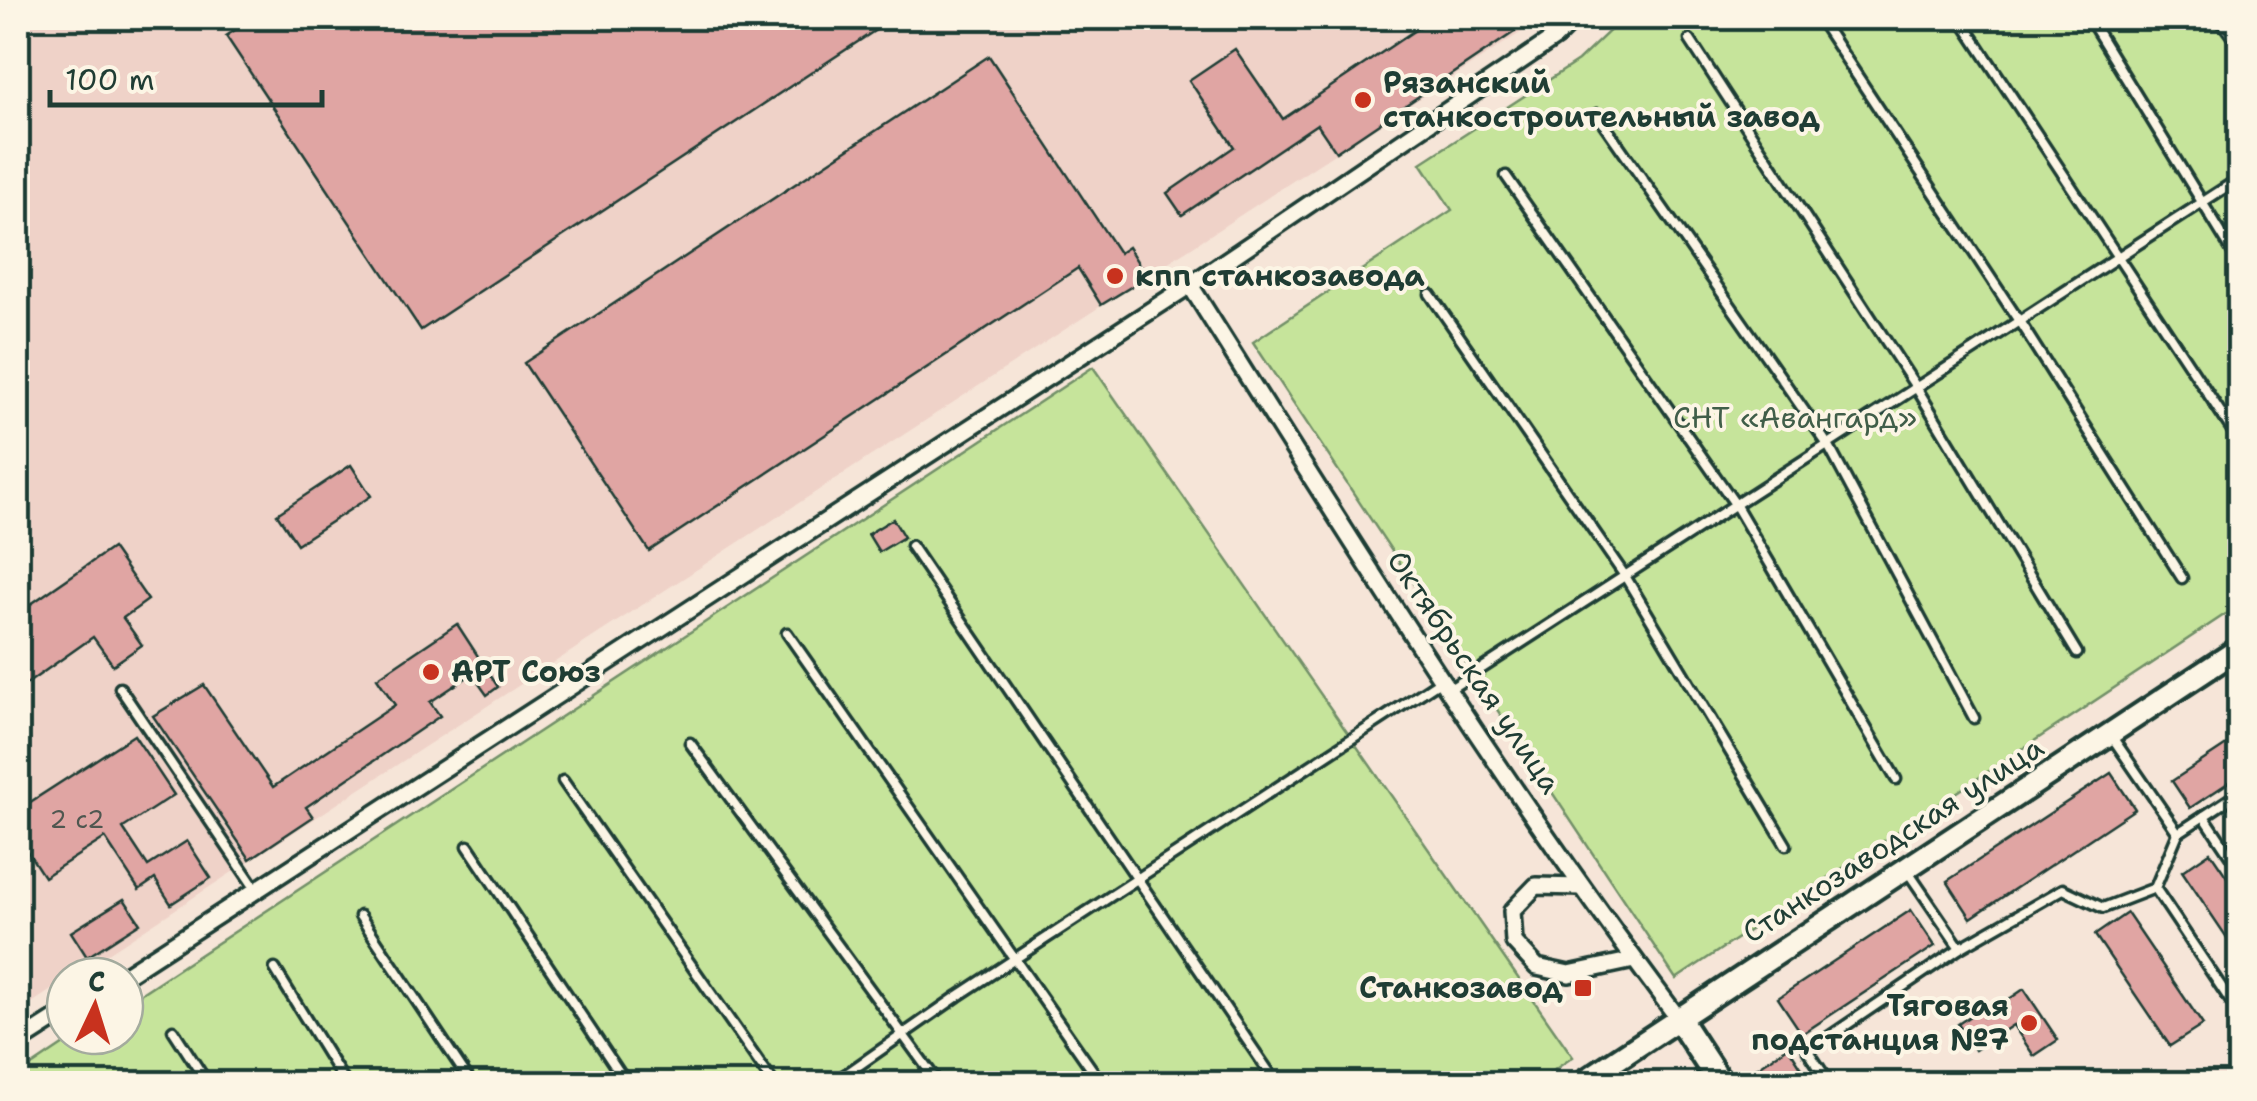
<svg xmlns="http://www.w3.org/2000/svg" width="2257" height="1101" viewBox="0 0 2257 1101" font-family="'Shantell Sans',sans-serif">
	<rect width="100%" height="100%" fill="#f6e5d8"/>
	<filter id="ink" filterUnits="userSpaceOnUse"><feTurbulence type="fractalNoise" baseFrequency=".01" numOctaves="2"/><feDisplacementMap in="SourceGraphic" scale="20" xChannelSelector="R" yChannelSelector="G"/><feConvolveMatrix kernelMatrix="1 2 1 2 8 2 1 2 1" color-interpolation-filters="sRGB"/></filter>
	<g filter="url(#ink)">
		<path fill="#efd2c8" d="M18,18H1543L73,976H65V981L18,1012Z"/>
		<g fill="#c6e49b" stroke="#729068" stroke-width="2.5">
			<path d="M1623,18H2239V605L1676,979L1253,342L1452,210L1421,163L1578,61Z"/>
			<path d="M1093,367L1573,1057L1534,1084H18V1075L76,1036H125V1004Z"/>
		</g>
		<g fill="#e0a5a3" stroke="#1f3d34" stroke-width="2.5">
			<path d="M253,18H894L421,330L226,36Z"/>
			<path d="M1433,18H1535L1336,152L1317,124L1182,215L1167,193L1234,147L1189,80L1235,49L1283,119Z"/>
			<path d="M989,56L1119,253L1128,247L1147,277L1101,305L1078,268L649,551L524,363Z"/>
			<path d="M351,465L371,496L297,544L277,514Z"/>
			<path d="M893,519L904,537L879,552L868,534Z"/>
			<path d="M112,548L148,600L123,618L142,645L113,665L93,637L18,690V613Z"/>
			<path d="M457,624L498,687L487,695L472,674L430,702L440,716L306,807L313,817L250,859L153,716L204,685L273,787L395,705L377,678Z"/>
			<path d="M134,735L174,795L123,828L148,866L187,841L211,878L171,904L155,879L139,890L105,838L44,877L18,837V810Z"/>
			<path d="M2240,736V775L2190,808L2172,781Z"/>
			<path d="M2111,773L2135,809L1971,918L1947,881Z"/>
			<path d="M2210,852L2240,896V957L2182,871Z"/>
			<path d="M124,899L140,923L87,957L71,932Z"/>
			<path d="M1911,910L1935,946L1802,1034L1778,998Z"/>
			<path d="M2127,913L2203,1025L2170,1046L2095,935Z"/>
			<path d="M2024,989L2058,1040L2034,1056L2013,1025L1975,1050L1958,1024L1979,1010L1983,1017Z"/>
			<path d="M1788,1047L1812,1084H1762L1753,1070Z"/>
		</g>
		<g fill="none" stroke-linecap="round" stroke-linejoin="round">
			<defs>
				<g id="service">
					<path d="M1819,18L2019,321L2182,578"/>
					<path d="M1960,18L2240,442"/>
					<path d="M2089,18L2240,264"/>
					<path d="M2219,18L2240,47"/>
					<path d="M1690,40L1916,387L2077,653"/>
					<path d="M1597,114L1828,445L1974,718"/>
					<path d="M1506,176L1735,504L1896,779"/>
					<path d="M1430,294L1625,576L1786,845"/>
					<path d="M911,546L1277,1084"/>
					<path d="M787,633L1102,1084"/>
					<path d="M120,688L257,891"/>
					<path d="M1447,691L2240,178"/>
					<path d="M2110,734L2178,833"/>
					<path d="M690,743L939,1084"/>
					<path d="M563,781L774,1084"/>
					<path d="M2240,792L2204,816L2240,870"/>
					<path d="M2204,816L2178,833L2155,888L2240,1015"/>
					<path d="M468,846L627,1084"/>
					<path d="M360,916L472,1084"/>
					<path d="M1960,948L2063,889L2103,908L2155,888"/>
					<path d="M275,969L346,1084"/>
					<path d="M173,1030L208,1084"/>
					<path d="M832,1084L958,996L1440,681"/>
					<path d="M1830,1084L1808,1051L1960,948L1908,872"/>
				</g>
				<g id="minor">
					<path d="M1190,285C1346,533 1501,783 1678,1018"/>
					<path d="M1582,887L1536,886L1512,911L1514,942L1537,967L1569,974L1634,960"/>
					<path d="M124,976L1190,285L1556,37L1575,18"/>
					<path d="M18,1043L65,1013"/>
				</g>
				<path id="tertiary" d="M1580,1084L2240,648"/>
				<path id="secondary" d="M1678,1018L1721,1084"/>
			</defs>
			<use href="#service" stroke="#1f3d34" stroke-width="15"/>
			<use href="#minor" stroke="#1f3d34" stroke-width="22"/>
			<use href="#tertiary" stroke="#1f3d34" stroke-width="28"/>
			<use href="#secondary" stroke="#1f3d34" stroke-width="30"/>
			<use href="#service" stroke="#fcf5e5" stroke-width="8"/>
			<use href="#minor" stroke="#fcf5e5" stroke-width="15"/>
			<use href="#tertiary" stroke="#fcf5e5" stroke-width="20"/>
			<use href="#secondary" stroke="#fcf5e5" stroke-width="22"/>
		</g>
	</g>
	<g fill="#c8321e" stroke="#fcf5e5" stroke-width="4">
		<circle cx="1363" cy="100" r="10"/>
		<circle cx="1115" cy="276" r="10"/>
		<circle cx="431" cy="672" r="10"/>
		<rect x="1573" y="978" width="20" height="20" rx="5"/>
		<circle cx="2029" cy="1023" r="10"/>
	</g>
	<g text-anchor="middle" stroke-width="8" stroke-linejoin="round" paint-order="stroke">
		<g font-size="25" fill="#4f5750">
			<text x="77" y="828">2 с2</text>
		</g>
		<g font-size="30" font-weight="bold" fill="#1f3d34" stroke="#fcf5e5" text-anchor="start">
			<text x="1383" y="93">Рязанский<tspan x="1383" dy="34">станкостроительный завод</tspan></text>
			<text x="1135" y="286">кпп станкозавода</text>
			<text x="451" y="682">АРТ Союз</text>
			<text x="1563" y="998" text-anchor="end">Станкозавод</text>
			<text x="2009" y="1016" text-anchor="end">Тяговая<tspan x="2009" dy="34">подстанция №7</tspan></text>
		</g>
		<g font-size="30" fill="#405e49" stroke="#fcf5e5">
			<text x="1795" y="428">СНТ «Авангард»</text>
		</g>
		<g font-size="30" fill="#1f3d34" stroke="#fcf5e5">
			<text transform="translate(1474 672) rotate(56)" y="10">Октябрьская улица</text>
			<text transform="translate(1893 840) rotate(-33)" y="10">Станкозаводская улица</text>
		</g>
	</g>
	<rect width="2257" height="1101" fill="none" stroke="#fcf5e5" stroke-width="60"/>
	<rect x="30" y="30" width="2197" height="1041" fill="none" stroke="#1f3d34" stroke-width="4" filter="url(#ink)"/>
	<g transform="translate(95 1006) rotate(4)"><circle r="48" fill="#fcf5e5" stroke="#a4ab9e" stroke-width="2.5"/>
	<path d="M0-8L18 38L0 25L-18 38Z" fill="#c8321e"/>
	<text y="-15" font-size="28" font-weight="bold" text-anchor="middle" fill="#1f3d34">С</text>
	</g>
	<path d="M50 90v15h272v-15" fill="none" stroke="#1f3d34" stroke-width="5"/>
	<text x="65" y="90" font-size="30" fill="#1f3d34" stroke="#fcf5e5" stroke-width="8" paint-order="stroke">100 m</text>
</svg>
